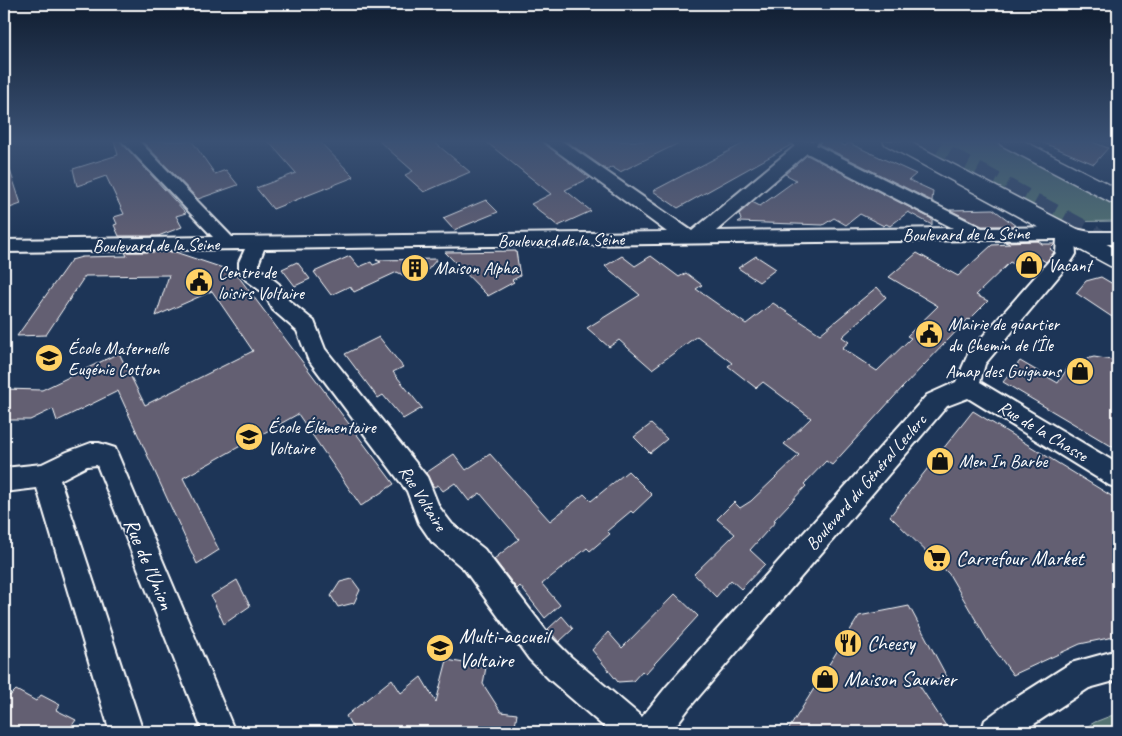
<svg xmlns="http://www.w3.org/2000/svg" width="1122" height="736" viewBox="0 0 1122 736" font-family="Caveat,sans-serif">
	<rect width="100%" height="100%" fill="#1d3557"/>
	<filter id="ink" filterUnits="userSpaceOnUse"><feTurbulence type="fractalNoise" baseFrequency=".02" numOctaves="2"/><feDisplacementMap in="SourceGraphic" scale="10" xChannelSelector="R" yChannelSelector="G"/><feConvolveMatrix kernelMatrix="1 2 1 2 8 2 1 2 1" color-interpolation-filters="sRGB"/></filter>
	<g filter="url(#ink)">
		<g fill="#527271" stroke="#a8b8b8">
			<path d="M901,141H1002L1118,202V221L1059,222Z"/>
			<path d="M1118,713V732H1078L1095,722Z"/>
		</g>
		<g fill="#635e72" stroke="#fff">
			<path d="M114,141H120L186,213L176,216L182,227L158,236H119L114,225L117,224L114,217L124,214L106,176L77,186L73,169L118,155Z"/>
			<path d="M142,141H192L215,174L226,170L238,185L198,199Z"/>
			<path d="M268,141H319L354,177L273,209L256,188L296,173Z"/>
			<path d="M379,141H433L470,172L424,192L405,175L413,171Z"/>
			<path d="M485,141H541L590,178L565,190L591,211L558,226L531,204L551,194Z"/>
			<path d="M566,141H683L620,172L612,167L607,170Z"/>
			<path d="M748,141H787L791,145L678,208L653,191Z"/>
			<path d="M822,141H835L845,146L849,143L916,174L909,180L933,191L932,201L819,144Z"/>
			<path d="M1039,141H1090L1108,148L1094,164Z"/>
			<path d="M807,155L932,219V225L908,212L890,226L886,224L884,226L860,214L846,225L834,218L823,225L738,222L741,220L739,214L752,202L760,206L796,180L785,174Z"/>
			<path d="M4,161H7L21,204L4,210Z"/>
			<path d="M486,200L498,212L454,230L443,218Z"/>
			<path d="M993,209L1016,226H982L950,210Z"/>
			<path d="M1038,241L1042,244H1055L1050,249L1054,252L1046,262L1041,259L1029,272L1010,262L976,295L988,301L969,320L968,319L902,388L832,465L826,461L804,484L806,486L774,520L776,521L750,550L765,564L741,589L731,580L716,597L694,574L735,534L717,519L734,502L740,508L751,501L799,455L784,444L811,418L763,382L756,388L728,366L732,363L697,336L652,369L619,340L609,347L587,328L640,295L605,266L622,256L635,266L651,256L679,277L686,273L702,285L696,289L746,324L773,303L820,334L877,287L886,297L842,337L849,342L842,348L877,371L911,338L907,336L938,306L889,277L917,253L958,276L992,245L1010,244L1005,242Z"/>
			<path d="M516,251L520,276L512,280L514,282L488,296L445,252Z"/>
			<path d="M125,252H175L235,272L394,484L361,506L298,414L183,478L219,550L197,564L118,391L57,421L53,409L30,420H4V389L42,390L119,353L145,405L253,351L212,291L156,316L169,275L85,276L46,335L17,336L71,260L82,257L127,256Z"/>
			<path d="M350,256L359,267L371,262L373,265L381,262L376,260L437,259L426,272L418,277L409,278L397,272L354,292L350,286L331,295L314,272Z"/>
			<path d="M756,256L776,269L759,282L738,268Z"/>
			<path d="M297,262L310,279L295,286L282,269Z"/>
			<path d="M1101,277L1118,287V321L1076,293L1086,281Z"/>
			<path d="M379,337L403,367L393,372L422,408L403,419L383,395L378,398L345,354Z"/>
			<path d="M1094,357L1118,361V450L1003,382L1020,361L1058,383L1069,366L1074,362Z"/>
			<path d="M973,411L1118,500V636L1080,644L1013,675L988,641L949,574L890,516Z"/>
			<path d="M651,424L667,439L650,453L634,437Z"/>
			<path d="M454,454L466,470L490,454L550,521L584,494L591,501L628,471L652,495L633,513L631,511L607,531L610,534L590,551L587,548L542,584L560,605L545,618L520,586L517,589L494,559L519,539L480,493L469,501L455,483L443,491L438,485L434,487L432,484L426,473Z"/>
			<path d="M352,579L360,590L354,603L338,607L331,596L340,582Z"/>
			<path d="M237,580L250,606L224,624L211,596Z"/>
			<path d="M675,594L698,616L645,674L642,671L633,681L618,682L592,650L608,632L622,648Z"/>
			<path d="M909,606L947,677L919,685L950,732H787L859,616Z"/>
			<path d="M562,616L573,629L559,642L548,629Z"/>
			<path d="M447,660L486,667L483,684L501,712L517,714L514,732H355L346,716L392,679L401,693L421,677L436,702Z"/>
			<path d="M16,690L36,701L41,695L60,705L56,710L76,720L67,732H4V693L10,696Z"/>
		</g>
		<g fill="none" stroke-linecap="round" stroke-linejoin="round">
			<path stroke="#344968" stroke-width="22" stroke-dasharray="22 11" stroke-linecap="butt" d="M918,141L1118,250"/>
			<defs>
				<g id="street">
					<path d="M122,141H139L232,237L667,232L543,141H562L692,231L795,146L789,141H819L816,145L982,228L1066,227L1090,232H1118V244H1090L1075,241L1076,254L1073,259L985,364L980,382L1118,464V488L1109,485L968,398L947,406L689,708L671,732H610L549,679L529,659L464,569L432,542L419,523L407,491L308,359L297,331L273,310L264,293L246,280L242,274L239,269V262L245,249L4,252V240L213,237ZM807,153L953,228L716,231ZM1057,239L1056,253L969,352L956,382L927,395L667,686L642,717L571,657L551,637L484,549L452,524L439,507L427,477L325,349L314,321L288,300L279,284L259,268V262L264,249Z"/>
					<path d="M91,443H99L115,448L235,732H203L97,465L87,466L60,480L143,732H110L37,488L4,492V468L42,464L67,452Z"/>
					<path d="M1118,650V680L1089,688L1022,732H981L985,720L1008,703L1071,663Z"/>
				</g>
				<g id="secondary">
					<path d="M883,141H908L1118,250V268L1110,266L886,145Z"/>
					<path d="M998,141H1024L1118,189V204L1110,202L1001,145Z"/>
				</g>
			</defs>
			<use href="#street" stroke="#fff" stroke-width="4"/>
			<use href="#secondary" stroke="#fff" stroke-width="3"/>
			<use href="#street" fill="#1d3557" fill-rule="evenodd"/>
			<use href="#secondary" fill="#1d3557" fill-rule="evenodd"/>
		</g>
	</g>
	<linearGradient id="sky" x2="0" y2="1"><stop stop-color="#101d30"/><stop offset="0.58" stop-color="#3a5174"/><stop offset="1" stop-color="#3a5174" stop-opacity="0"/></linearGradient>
	<rect width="1122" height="244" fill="url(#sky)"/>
	<defs>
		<symbol id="shop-disc" viewBox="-11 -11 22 22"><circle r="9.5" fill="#ffd166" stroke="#1d3557"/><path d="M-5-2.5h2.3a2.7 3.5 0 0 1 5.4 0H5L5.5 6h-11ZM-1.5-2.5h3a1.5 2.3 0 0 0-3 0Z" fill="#111"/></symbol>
		<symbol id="building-disc" viewBox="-11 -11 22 22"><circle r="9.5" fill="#ffd166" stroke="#1d3557"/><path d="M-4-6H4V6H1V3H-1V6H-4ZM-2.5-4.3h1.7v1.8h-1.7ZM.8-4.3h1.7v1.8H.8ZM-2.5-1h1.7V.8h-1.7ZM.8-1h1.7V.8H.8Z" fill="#111"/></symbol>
		<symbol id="civic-disc" viewBox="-11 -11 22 22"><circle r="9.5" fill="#ffd166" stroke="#1d3557"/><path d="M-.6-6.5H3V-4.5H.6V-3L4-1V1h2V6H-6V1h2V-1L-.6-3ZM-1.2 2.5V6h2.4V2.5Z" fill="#111"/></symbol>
		<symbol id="school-disc" viewBox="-11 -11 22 22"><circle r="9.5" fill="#ffd166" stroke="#1d3557"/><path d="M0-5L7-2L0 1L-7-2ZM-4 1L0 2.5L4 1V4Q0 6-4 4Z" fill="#111"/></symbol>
		<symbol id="supermarket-disc" viewBox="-11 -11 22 22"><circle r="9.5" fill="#ffd166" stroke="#1d3557"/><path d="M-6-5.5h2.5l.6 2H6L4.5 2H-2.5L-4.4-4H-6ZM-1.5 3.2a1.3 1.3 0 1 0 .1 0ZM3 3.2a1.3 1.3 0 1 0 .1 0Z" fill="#111"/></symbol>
		<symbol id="restaurant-disc" viewBox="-11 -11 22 22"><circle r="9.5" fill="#ffd166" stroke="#1d3557"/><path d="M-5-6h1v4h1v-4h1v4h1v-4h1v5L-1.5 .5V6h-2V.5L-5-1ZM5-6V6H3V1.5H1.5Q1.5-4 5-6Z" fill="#111"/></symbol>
	</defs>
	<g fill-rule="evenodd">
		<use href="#shop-disc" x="1013" y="249" width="32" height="32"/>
		<use href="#building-disc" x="399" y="252" width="32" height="32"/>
		<use href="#civic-disc" x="183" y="266" width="32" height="32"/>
		<use href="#civic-disc" x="913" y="318" width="32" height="32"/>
		<use href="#school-disc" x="33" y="342" width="32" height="32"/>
		<use href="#shop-disc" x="1064" y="355" width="32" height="32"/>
		<use href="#school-disc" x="233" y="421" width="32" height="32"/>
		<use href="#shop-disc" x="924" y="445" width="32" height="32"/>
		<use href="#supermarket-disc" x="921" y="542" width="32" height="32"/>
		<use href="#restaurant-disc" x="832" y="627" width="32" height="32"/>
		<use href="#school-disc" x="424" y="632" width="32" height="32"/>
		<use href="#shop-disc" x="809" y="663" width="32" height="32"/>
	</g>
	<g text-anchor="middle" stroke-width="4" stroke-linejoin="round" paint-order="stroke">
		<g font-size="18" fill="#fff" stroke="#1d3557">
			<text transform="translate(966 234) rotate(-1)" y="6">Boulevard de la Seine</text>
			<text transform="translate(561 240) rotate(-1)" y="6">Boulevard de la Seine</text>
			<text transform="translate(156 245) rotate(-1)" y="6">Boulevard de la Seine</text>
			<text transform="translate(1043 431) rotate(31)" y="6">Rue de la Chasse</text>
			<text transform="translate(866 482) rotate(-49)" y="6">Boulevard du Général Leclerc</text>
			<text transform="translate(423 498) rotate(58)" y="6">Rue Voltaire</text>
		</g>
		<g font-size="18" fill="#fff" stroke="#1d3557" text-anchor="start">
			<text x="1048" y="271">Vacant</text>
			<text x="434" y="274">Maison Alpha</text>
			<text x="218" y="278">Centre de<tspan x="218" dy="21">loisirs Voltaire</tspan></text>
			<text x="948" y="330">Mairie de quartier<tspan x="948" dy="21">du Chemin de l'Île</tspan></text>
			<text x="68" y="354">École Maternelle<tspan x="68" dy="21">Eugénie Cotton</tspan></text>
			<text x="1061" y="377" text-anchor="end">Amap des Guignons</text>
			<text x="268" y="433">École Élémentaire<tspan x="268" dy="21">Voltaire</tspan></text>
			<text x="959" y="467">Men In Barbe</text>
		</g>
		<g font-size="21" fill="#fff" stroke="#1d3557" text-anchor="start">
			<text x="956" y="565">Carrefour Market</text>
			<text x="459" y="643">Multi-accueil<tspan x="459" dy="24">Voltaire</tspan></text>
			<text x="867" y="650">Cheesy</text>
			<text x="844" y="686">Maison Saunier</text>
		</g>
		<g font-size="21" fill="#fff" stroke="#1d3557">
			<text transform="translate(149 564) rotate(67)" y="7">Rue de l'Union</text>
		</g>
	</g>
	<rect width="1122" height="736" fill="none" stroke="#1d3557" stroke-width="20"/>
	<rect x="10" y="10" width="1102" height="716" fill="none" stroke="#fff" stroke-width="2" filter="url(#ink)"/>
</svg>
